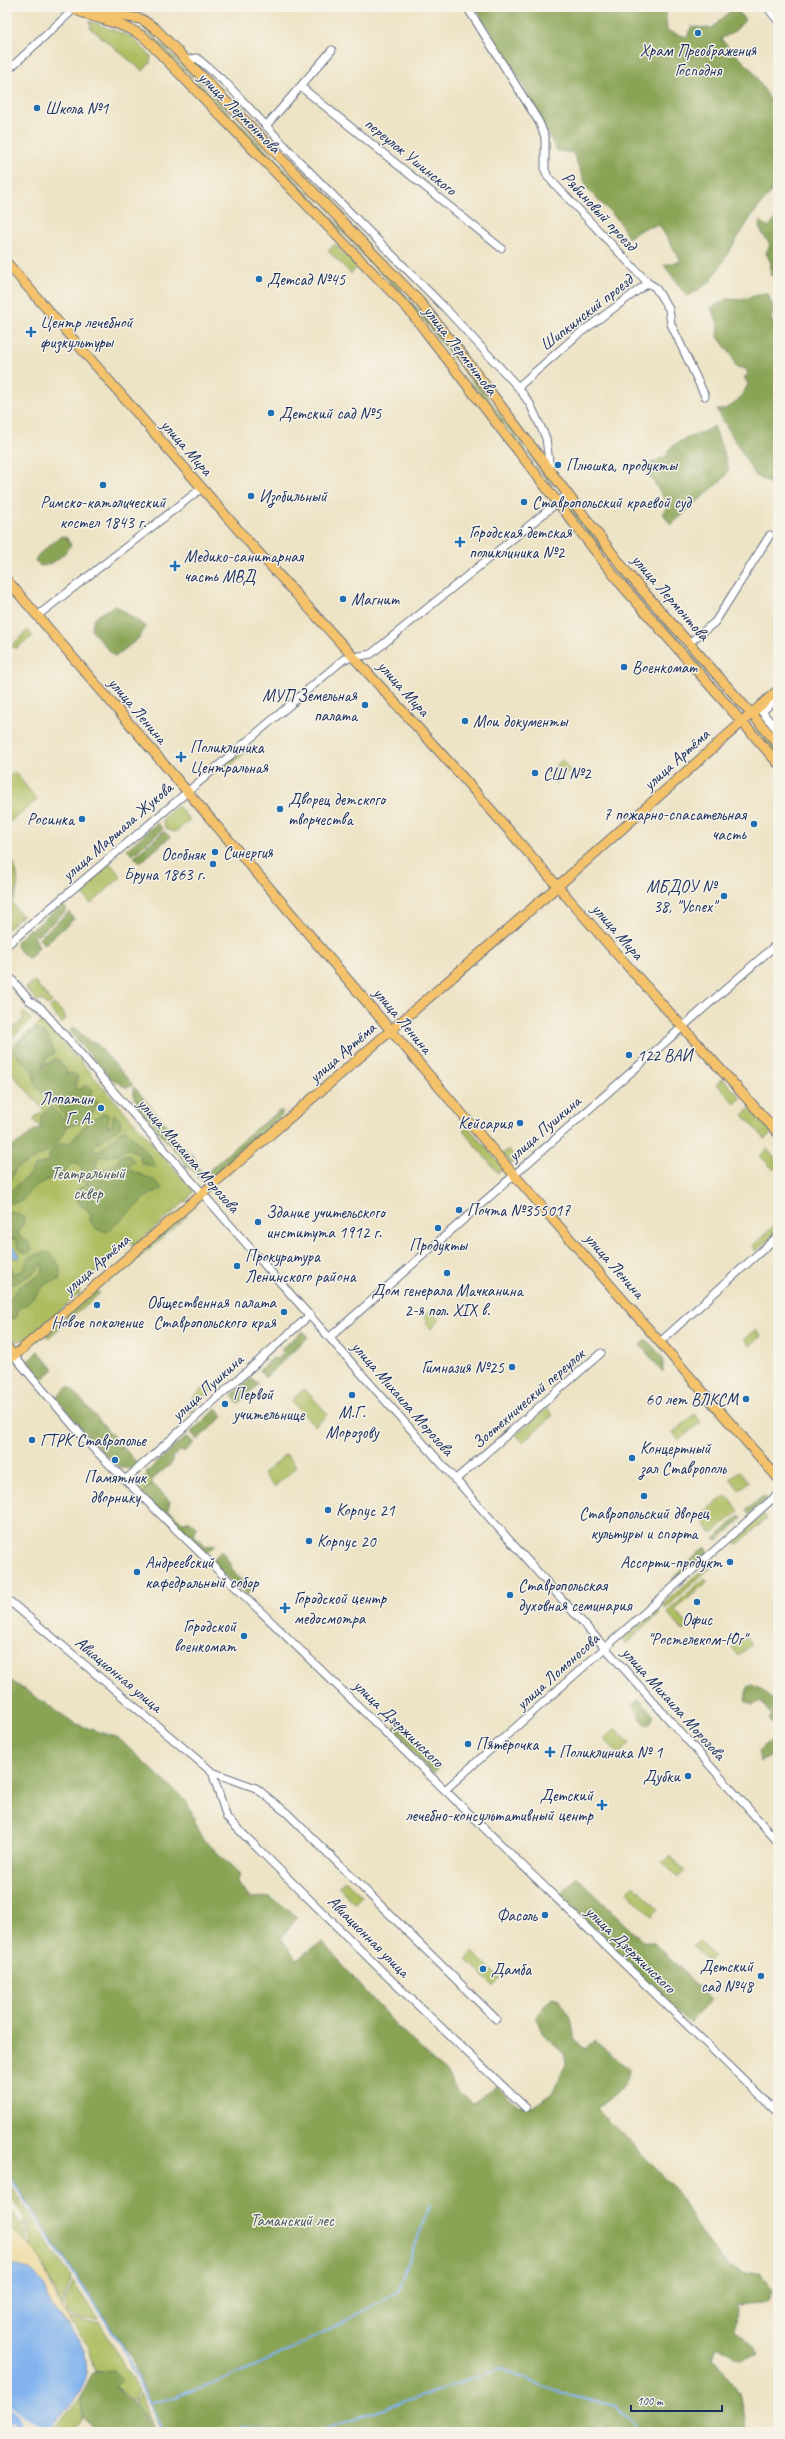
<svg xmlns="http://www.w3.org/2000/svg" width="785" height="2439" viewBox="0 0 785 2439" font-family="Caveat,sans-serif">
	<rect width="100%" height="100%" fill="#f7f3e8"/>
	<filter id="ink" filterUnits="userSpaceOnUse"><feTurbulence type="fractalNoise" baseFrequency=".025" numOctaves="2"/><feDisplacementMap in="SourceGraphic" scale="8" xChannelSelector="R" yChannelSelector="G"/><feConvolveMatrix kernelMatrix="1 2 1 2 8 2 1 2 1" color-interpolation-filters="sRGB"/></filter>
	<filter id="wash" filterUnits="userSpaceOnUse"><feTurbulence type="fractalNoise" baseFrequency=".012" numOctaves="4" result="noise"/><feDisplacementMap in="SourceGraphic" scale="16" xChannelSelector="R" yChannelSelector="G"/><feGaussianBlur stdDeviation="0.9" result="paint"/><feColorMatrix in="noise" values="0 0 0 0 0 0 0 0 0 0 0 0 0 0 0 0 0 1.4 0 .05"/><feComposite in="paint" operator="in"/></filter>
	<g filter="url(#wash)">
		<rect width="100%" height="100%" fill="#ede3c5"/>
		<g fill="#adbd60" stroke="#64765f">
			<path d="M89,21L132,37L151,56L150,63L143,71L90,28L91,25Z"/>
			<path d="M145,27L397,285L460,360L553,485H551L413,306L144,29Z"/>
			<path d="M335,244L357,267L351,274L328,251Z"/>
			<path d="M565,500L625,577L740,709L739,711L623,578L564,502Z"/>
			<path d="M28,630L33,636L15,649L12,645Z"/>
			<path d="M755,726L778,751V756L753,728Z"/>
			<path d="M245,748L246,752L230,766L225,765Z"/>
			<path d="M562,760L570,770L555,783L546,774Z"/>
			<path d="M15,772L37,800L7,824V778Z"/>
			<path d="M178,806L190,820L176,832C167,831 163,827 163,818Z"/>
			<path d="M7,852C19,869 21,885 12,903L22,916L7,929Z"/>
			<path d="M110,863L121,877L91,904L79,890Z"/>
			<path d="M34,981L52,1002L47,1006L44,1001H37L26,988Z"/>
			<path d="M13,991L19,992L38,1015L35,1017Z"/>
			<path d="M54,1004L65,1015V1020L62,1023L49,1008Z"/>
			<path d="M24,1012L31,1020L12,1038L7,1032V1027L11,1030L24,1019L21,1015Z"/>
			<path d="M44,1020L191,1187L193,1192L188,1199L135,1246L130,1243L78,1288L80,1293L29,1338L17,1341L7,1336V1155L40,1127L33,1119L44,1110L7,1068V1050Z"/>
			<path d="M723,1079L741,1098L735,1104L717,1084Z"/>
			<path d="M750,1108L772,1132L765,1139L743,1115Z"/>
			<path d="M468,1127L504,1168L498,1173L463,1131Z"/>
			<path d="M508,1149L518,1159L512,1164L502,1154Z"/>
			<path d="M767,1149L778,1162V1166L774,1170L760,1156Z"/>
			<path d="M185,1213L187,1216L138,1259L136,1256Z"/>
			<path d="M778,1222V1231L756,1251L752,1246Z"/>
			<path d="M96,1291L100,1293L48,1338L46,1335Z"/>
			<path d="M430,1310L440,1320L431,1329L426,1324L428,1321L424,1317Z"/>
			<path d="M756,1329L761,1336L750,1346L744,1339Z"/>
			<path d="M209,1382L215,1387L189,1412L184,1406Z"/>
			<path d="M304,1389L328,1414L315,1426L291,1401Z"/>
			<path d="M547,1408L553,1415L523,1442L516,1435Z"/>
			<path d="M695,1414L701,1422L679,1440L673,1433Z"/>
			<path d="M286,1454L297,1467L274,1487L263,1474Z"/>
			<path d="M739,1471L749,1482L739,1490L730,1478Z"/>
			<path d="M147,1474L152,1480V1483L142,1494L134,1486Z"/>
			<path d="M725,1496L730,1499L739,1511L712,1534L699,1516Z"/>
			<path d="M764,1514L767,1518L737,1545L733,1541Z"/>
			<path d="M708,1565L712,1566L665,1609L664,1603Z"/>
			<path d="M705,1578L708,1581L675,1610L689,1626L683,1631L667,1612Z"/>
			<path d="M656,1611L660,1613L626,1644L622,1640Z"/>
			<path d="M746,1636L752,1644L738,1656L732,1648Z"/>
			<path d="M615,1728L630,1744L619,1754L604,1739Z"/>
			<path d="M670,1856L685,1871L678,1878L663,1863Z"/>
			<path d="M345,1880L362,1896L355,1903L338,1887Z"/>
			<path d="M634,1885L658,1909L651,1916L627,1892Z"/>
			<path d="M699,1941L714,1956L708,1962L693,1946Z"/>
			<path d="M473,1952L500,1979L493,1986L466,1959Z"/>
			<path d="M7,2182L31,2216L25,2227C22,2223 25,2221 23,2216C16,2204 7,2196 7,2182Z"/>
			<path d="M7,2204L25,2230L27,2243L8,2225L10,2223L7,2220Z"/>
			<path d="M32,2218L71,2277L63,2299V2310L43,2265L31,2247L27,2226Z"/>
			<path d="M72,2281L98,2319H80L67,2313L65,2300Z"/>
			<path d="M67,2317L85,2322H99L138,2388L134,2402L114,2386L119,2383L114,2370L96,2372L89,2347Z"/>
			<path d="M140,2391L155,2432H152L149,2420L135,2404Z"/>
			<path d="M81,2397L82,2418L69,2432H51Z"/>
		</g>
		<g fill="#8aa456" stroke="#526a5a">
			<path d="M475,7H665L667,31L687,37L691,27L712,28L730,11L727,7H735L745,20L735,31L721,39L752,70L778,112V183L751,217L710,282L687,297L664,265L681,261L659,225L642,229L628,238L619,221L588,190L573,153L557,151L520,79Z"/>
			<path d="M778,217V276L770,275L771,263L766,253L770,245L759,228L760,221L768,227Z"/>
			<path d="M767,292L774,309L771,319L775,325L778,324V489L755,475L717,410C732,410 742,397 748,384L744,377L748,375L746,369L736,367L732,356L718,337L719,326L711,308L727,299L741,300Z"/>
			<path d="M714,426L729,468L725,477L671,525L663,513L668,504L647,472L649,464L668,455L667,451C683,435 696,438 714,426Z"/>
			<path d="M61,536L66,537L71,545C63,555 54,566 40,566L35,561L38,555Z"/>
			<path d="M115,605L146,627L138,639L115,657L91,630L94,618Z"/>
			<path d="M157,823L163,829L132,855L127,849Z"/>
			<path d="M164,831L170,837L140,863L134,857Z"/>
			<path d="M62,904L67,910L37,936L32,931L39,947L31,957L27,958L16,947L17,940L20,939L30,928L32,930Z"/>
			<path d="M69,912L74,919L44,945L39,938Z"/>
			<path d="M75,1028L90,1042L96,1043L133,1085L127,1088L110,1078L71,1034V1029Z"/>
			<path d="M36,1029L47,1035L54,1052V1054L47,1058L42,1067L55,1059H59L62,1066L66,1069L67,1074L72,1073L78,1077L75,1084L76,1089L78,1090L87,1085L93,1090L90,1096L98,1103C91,1118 82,1123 66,1127C56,1152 37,1156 17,1168C13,1171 10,1183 7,1186V1151L35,1130H39L41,1126V1116L51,1107L64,1119L65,1115L36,1087L33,1072L12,1051L21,1040Z"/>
			<path d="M134,1087L167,1125L165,1132L195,1157L199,1168L205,1174L254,1130L281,1110L283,1114L209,1181L201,1180L196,1176V1173L186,1166L179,1155L138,1109L133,1091Z"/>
			<path d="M106,1113L108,1115V1128L112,1125L114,1114L120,1120L121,1126L94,1146L92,1151C104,1155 115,1132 126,1129C134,1139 153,1156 155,1168L142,1163L138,1154L128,1148L121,1151L118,1155L98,1157L95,1169C107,1172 115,1165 122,1155C128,1154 131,1156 134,1162L127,1169L154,1180L162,1188L146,1197L107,1232L97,1229L90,1221L91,1215L85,1207L81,1206L74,1195L77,1190L88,1183L81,1179L82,1169L77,1163H71L63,1174L55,1170L51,1178L32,1188L22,1201L7,1204V1194L26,1178L35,1166L49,1161L50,1152L58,1144L70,1143L89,1121Z"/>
			<path d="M10,1210L13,1214L18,1213L24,1218L23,1225L18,1233L21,1238L27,1240L32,1250L30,1252L26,1253L19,1249L14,1238L7,1241V1215Z"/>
			<path d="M46,1252C56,1256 63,1268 59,1280L47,1283L27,1304L17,1310L16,1318L7,1319V1302C12,1297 15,1291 20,1287C28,1280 37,1280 43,1270L42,1263L35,1272L9,1287L7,1292V1268H12L11,1274L19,1272L25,1268C27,1254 34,1256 46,1252Z"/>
			<path d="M303,1331L308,1337L265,1378L260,1370L273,1358L277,1359L284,1353L281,1349Z"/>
			<path d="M646,1339L663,1358V1372L640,1345Z"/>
			<path d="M38,1351L54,1369L42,1379L28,1361Z"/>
			<path d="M251,1378L259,1384L238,1404L232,1395Z"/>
			<path d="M69,1386L138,1464C134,1468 126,1470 121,1467C105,1460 69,1412 56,1397Z"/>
			<path d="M216,1409L223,1417L197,1440L191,1432Z"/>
			<path d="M185,1437H188L194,1443L184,1452L180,1451L172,1457L173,1462L152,1480L146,1473Z"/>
			<path d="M152,1483L170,1501L168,1509L182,1522L190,1521L197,1527L194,1535L206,1546L215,1545L204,1556L142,1494Z"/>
			<path d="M762,1497H766L767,1500L749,1515L746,1510Z"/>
			<path d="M739,1516L742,1518L741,1520L718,1540L714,1539Z"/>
			<path d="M703,1548H706L708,1552L674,1580L672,1579Z"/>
			<path d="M221,1551C234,1564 233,1584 256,1585L246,1596L211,1562Z"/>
			<path d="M7,1678L76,1724L118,1738L187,1802L202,1838L240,1874L237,1883L250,1898L270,1897L297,1917L281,1938L296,1959L322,1942L393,2022L447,2074L458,2092L473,2103L497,2086L518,2105L532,2107L552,2094L566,2064L565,2054L542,2033L536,2017L552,1998H558L571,2018L575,2040L585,2049L595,2041L629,2069C628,2088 611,2098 597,2109L673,2186L701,2233L728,2266L745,2273H759L773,2290L769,2300L763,2303L736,2305L735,2329L760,2353L741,2360L716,2346L712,2357L739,2393L746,2427L750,2432H161L131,2357L7,2172Z"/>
			<path d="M752,1685C761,1685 777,1702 778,1711C779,1717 778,1724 778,1731L769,1719L772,1715L761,1701L752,1705L745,1701L747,1687Z"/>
			<path d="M639,1699L654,1716L649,1725L642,1720L632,1705Z"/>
			<path d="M397,1725L440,1767L433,1774L391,1733Z"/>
			<path d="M773,1739H778V1753L760,1762L758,1751Z"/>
			<path d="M577,1877L643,1941L654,1943L712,2000L689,2023L559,1896Z"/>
			<path d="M114,2370L122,2381L115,2387C129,2402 146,2410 152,2432H97L82,2416L81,2397L93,2373Z"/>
		</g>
		<path fill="#eeda9e" stroke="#84847e" d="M7,2225L32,2248L40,2259L57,2299L73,2324L70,2327L51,2306L42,2282L29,2270L16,2267L7,2258Z"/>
		<g fill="#82b3ee" stroke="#4e71a6">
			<path d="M7,1244L15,1248L20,1256L17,1258L11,1255L7,1256Z"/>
			<path d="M7,2258C16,2269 20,2265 30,2270C34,2273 38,2278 41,2281C48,2288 48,2303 55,2311C106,2367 92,2380 47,2432H21L7,2422Z"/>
		</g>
		<path fill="#ede3c5" d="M7,2405L48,2431L21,2432L7,2422V2420L18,2427L21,2422L19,2415L7,2407Z"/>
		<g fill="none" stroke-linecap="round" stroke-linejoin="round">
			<g stroke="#82b3ee" stroke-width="2">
				<path d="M7,2174L122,2346L163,2432"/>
				<path d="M150,2404C238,2380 318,2337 397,2292L430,2205"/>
				<path d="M233,2432L244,2426L279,2432"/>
				<path d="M317,2432L501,2369L563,2394L616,2406L639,2432"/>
			</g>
		</g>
	</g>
	<g filter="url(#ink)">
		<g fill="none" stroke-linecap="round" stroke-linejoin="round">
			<defs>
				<g id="minor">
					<path d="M467,7L539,122L545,137V170L548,177L648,283L655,287L669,309L671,324L705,396"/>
					<path d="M767,7L778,21"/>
					<path d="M185,60L197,58L226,83L299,161L445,308L518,387L530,404L546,438L550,470"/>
					<path d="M7,71L74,9"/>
					<path d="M301,87L501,248"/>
					<path d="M266,126L332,50"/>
					<path d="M518,387L576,336L648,283"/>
					<path d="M37,616L202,488"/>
					<path d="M689,643L715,622L770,535"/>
					<path d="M778,697L762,712L778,731"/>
					<path d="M7,945L344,659L371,654L568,494"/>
					<path d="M7,974L30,1001L40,1007L270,1271L778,1842"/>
					<path d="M330,1337L778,943"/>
					<path d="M661,1341L778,1236"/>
					<path d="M14,1356L87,1442L125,1480L778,2113"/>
					<path d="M125,1480L310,1315"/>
					<path d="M455,1480L601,1353"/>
					<path d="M7,1599L212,1772L256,1788L287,1813L496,2019"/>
					<path d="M212,1772L227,1818L387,1976L526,2108"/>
					<path d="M445,1790L778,1494"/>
					<path d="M772,2107L778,2101"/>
				</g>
				<g id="major">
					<path d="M70,7C94,20 121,21 144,37L409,310L620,583L778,763"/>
					<path d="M95,12L141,19L155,28L419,301L464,357L628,574L778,744"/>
					<path d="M7,263L247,540L458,772L615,952L778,1133"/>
					<path d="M7,580L509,1169L778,1478"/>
					<path d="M7,1347L14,1356L558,886L778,690"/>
				</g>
			</defs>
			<use href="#minor" stroke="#646e82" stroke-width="9"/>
			<use href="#major" stroke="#646e82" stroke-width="11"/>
			<use href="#minor" stroke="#fff" stroke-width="7"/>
			<use href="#major" stroke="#f4c26a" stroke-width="9"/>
		</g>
	</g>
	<g fill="#1f6fb2" stroke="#f7f3e8" stroke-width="1.5">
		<circle cx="698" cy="33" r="4"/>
		<circle cx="37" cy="108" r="4"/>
		<circle cx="259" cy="279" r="4"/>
		<path d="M29 326h4v4h4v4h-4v4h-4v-4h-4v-4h4z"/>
		<circle cx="271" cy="413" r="4"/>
		<circle cx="558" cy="465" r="4"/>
		<circle cx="103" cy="485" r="4"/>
		<circle cx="251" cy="496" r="4"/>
		<circle cx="524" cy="502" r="4"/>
		<path d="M458 536h4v4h4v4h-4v4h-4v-4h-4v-4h4z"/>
		<path d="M173 560h4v4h4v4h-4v4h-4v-4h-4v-4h4z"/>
		<circle cx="343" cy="599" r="4"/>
		<circle cx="624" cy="667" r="4"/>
		<circle cx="365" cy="705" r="4"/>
		<circle cx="465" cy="721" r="4"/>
		<path d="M179 751h4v4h4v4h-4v4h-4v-4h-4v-4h4z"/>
		<circle cx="535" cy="773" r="4"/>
		<circle cx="280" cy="809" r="4"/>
		<circle cx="82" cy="819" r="4"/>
		<circle cx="754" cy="824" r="4"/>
		<circle cx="215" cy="852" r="4"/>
		<circle cx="213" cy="864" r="4"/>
		<circle cx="724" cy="896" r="4"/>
		<circle cx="629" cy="1055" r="4"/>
		<circle cx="101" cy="1108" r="4"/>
		<circle cx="520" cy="1123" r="4"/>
		<circle cx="459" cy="1210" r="4"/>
		<circle cx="258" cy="1222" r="4"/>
		<circle cx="438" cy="1228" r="4"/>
		<circle cx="237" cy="1266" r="4"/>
		<circle cx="447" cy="1273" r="4"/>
		<circle cx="97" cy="1305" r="4"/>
		<circle cx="284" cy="1312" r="4"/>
		<circle cx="512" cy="1367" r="4"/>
		<circle cx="352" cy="1395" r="4"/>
		<circle cx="746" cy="1399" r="4"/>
		<circle cx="225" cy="1404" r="4"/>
		<circle cx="32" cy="1440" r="4"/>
		<circle cx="632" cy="1458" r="4"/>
		<circle cx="115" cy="1460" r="4"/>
		<circle cx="644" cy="1496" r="4"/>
		<circle cx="328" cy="1510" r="4"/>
		<circle cx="309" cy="1541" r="4"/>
		<circle cx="730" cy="1562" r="4"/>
		<circle cx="137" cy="1572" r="4"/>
		<circle cx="510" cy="1595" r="4"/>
		<circle cx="697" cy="1602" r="4"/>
		<path d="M283 1602h4v4h4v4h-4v4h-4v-4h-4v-4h4z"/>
		<circle cx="244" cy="1636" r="4"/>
		<circle cx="468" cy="1744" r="4"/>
		<path d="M548 1746h4v4h4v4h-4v4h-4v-4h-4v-4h4z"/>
		<circle cx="688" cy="1776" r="4"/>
		<path d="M600 1799h4v4h4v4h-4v4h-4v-4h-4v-4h4z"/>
		<circle cx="545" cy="1915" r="4"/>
		<circle cx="483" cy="1969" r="4"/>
		<circle cx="761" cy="1976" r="4"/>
	</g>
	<g text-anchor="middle" stroke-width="3" stroke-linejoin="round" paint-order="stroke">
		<g font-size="17" fill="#1b2f5e" stroke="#f7f3e8" text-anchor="start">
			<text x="698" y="56" text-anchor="middle">Храм Преображения<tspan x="698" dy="20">Господня</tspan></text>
			<text x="45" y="114">Школа №1</text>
			<text x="267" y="285">Детсад №45</text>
			<text x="40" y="328">Центр лечебной<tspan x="40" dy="20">физкультуры</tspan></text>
			<text x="279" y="419">Детский сад №5</text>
			<text x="566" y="471">Плюшка, продукты</text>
			<text x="259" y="502">Изобильный</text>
			<text x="103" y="508" text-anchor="middle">Римско-католический<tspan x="103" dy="20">костел 1843 г.</tspan></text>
			<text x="532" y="508">Ставропольский краевой суд</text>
			<text x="469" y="538">Городская детская<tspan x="469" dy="20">поликлиника №2</tspan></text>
			<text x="184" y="562">Медико-санитарная<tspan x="184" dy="20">часть МВД</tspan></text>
			<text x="351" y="605">Магнит</text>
			<text x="632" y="673">Военкомат</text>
			<text x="357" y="701" text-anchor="end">МУП Земельная<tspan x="357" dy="20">палата</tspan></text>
			<text x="473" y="727">Мои документы</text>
			<text x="190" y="753">Поликлиника<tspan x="190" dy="20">Центральная</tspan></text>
			<text x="543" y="779">СШ №2</text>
			<text x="288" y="805">Дворец детского<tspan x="288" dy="20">творчества</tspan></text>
			<text x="746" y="820" text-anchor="end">7 пожарно-спасательная<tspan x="746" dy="20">часть</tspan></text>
			<text x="74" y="825" text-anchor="end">Росинка</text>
			<text x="223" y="858">Синергия</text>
			<text x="205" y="860" text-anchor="end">Особняк<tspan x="205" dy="20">Бруна 1863 г.</tspan></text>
			<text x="716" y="892" text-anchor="end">МБДОУ №<tspan x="716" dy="20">38, "Успех"</tspan></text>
			<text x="637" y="1061">122 ВАИ</text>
			<text x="93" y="1104" text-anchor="end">Лопатин<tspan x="93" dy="20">Г. А.</tspan></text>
			<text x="512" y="1129" text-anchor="end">Кейсария</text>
			<text x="467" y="1216">Почта №355017</text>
			<text x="266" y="1218">Здание учительского<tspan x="266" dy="20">института 1912 г.</tspan></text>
			<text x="438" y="1251" text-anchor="middle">Продукты</text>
			<text x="245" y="1262">Прокуратура<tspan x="245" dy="20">Ленинского района</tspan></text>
			<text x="447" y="1296" text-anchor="middle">Дом генерала Мачканина<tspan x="447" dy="20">2-я пол. XIX в.</tspan></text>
			<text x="276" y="1308" text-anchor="end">Общественная палата<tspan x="276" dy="20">Ставропольского края</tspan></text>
			<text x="97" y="1328" text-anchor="middle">Новое поколение</text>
			<text x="504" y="1373" text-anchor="end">Гимназия №25</text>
			<text x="233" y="1400">Первой<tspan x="233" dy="20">учительнице</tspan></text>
			<text x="738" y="1405" text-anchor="end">60 лет ВЛКСМ</text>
			<text x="352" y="1418" text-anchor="middle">М.Г.<tspan x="352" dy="20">Морозову</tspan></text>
			<text x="40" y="1446">ГТРК Ставрополье</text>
			<text x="640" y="1454">Концертный<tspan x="640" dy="20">зал Ставрополь</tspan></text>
			<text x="115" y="1483" text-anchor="middle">Памятник<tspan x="115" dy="20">дворнику</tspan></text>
			<text x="336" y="1516">Корпус 21</text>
			<text x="644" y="1519" text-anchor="middle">Ставропольский дворец<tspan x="644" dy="20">культуры и спорта</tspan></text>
			<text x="317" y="1547">Корпус 20</text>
			<text x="145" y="1568">Андреевский<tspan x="145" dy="20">кафедральный собор</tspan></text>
			<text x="722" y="1568" text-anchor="end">Ассорти-продукт</text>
			<text x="518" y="1591">Ставропольская<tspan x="518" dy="20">духовная семинария</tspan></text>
			<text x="294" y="1604">Городской центр<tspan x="294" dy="20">медосмотра</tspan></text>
			<text x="697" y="1625" text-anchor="middle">Офис<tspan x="697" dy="20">"Ростелеком-Юг"</tspan></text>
			<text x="236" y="1632" text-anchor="end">Городской<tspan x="236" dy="20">военкомат</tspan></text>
			<text x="476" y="1750">Пятёрочка</text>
			<text x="559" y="1758">Поликлиника № 1</text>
			<text x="680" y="1782" text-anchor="end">Дубки</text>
			<text x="593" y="1801" text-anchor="end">Детский<tspan x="593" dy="20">лечебно-консультативный центр</tspan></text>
			<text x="537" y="1921" text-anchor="end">Фасоль</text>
			<text x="753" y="1972" text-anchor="end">Детский<tspan x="753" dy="20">сад №48</tspan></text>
			<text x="491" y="1975">Дамба</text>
		</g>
		<g font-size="17" fill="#1b2f5e" stroke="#f7f3e8">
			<text transform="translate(240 112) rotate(45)" y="6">улица Лермонтова</text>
			<text transform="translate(411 156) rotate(39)" y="6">переулок Ушинского</text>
			<text transform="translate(600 211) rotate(47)" y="6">Рябиновый проезд</text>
			<text transform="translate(586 312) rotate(-38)" y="6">Шипкинский проезд</text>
			<text transform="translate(461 350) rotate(52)" y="6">улица Лермонтова</text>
			<text transform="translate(187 447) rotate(49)" y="6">улица Мира</text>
			<text transform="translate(671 597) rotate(49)" y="6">улица Лермонтова</text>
			<text transform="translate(404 688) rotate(48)" y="6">улица Мира</text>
			<text transform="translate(138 710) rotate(50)" y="6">улица Ленина</text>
			<text transform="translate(676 759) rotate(-42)" y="6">улица Артёма</text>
			<text transform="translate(117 831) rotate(-41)" y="6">улица Маршала Жукова</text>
			<text transform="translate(618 931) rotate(49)" y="6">улица Мира</text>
			<text transform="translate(403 1020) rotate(50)" y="6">улица Ленина</text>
			<text transform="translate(342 1052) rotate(-41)" y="6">улица Артёма</text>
			<text transform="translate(544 1128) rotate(-41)" y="6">улица Пушкина</text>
			<text transform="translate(189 1155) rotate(49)" y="6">улица Михаила Морозова</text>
			<text transform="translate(96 1264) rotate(-41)" y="6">улица Артёма</text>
			<text transform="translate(615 1265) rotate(49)" y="6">улица Ленина</text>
			<text transform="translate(207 1387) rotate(-42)" y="6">улица Пушкина</text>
			<text transform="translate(403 1398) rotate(49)" y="6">улица Михаила Морозова</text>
			<text transform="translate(528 1398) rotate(-41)" y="6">Зоотехнический переулок</text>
			<text transform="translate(557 1671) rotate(-42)" y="6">улица Ломоносова</text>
			<text transform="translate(119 1674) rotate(40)" y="6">Авиационная улица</text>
			<text transform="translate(674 1703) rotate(48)" y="6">улица Михаила Морозова</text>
			<text transform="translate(399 1723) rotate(44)" y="6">улица Дзержинского</text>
			<text transform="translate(369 1936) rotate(45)" y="6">Авиационная улица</text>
			<text transform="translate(631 1949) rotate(44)" y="6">улица Дзержинского</text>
		</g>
		<g font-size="17" fill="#475a5f" stroke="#f7f3e8">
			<text x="88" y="1179">Театральный<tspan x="88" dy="20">сквер</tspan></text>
			<text x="292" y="2226">Таманский лес</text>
		</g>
	</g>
	<rect width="785" height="2439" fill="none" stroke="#f7f3e8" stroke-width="24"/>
	<path d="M631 2405v6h91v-6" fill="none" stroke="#1b2f5e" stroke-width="2"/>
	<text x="637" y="2405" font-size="12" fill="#1b2f5e" stroke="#f7f3e8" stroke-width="3" paint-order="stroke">100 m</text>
</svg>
